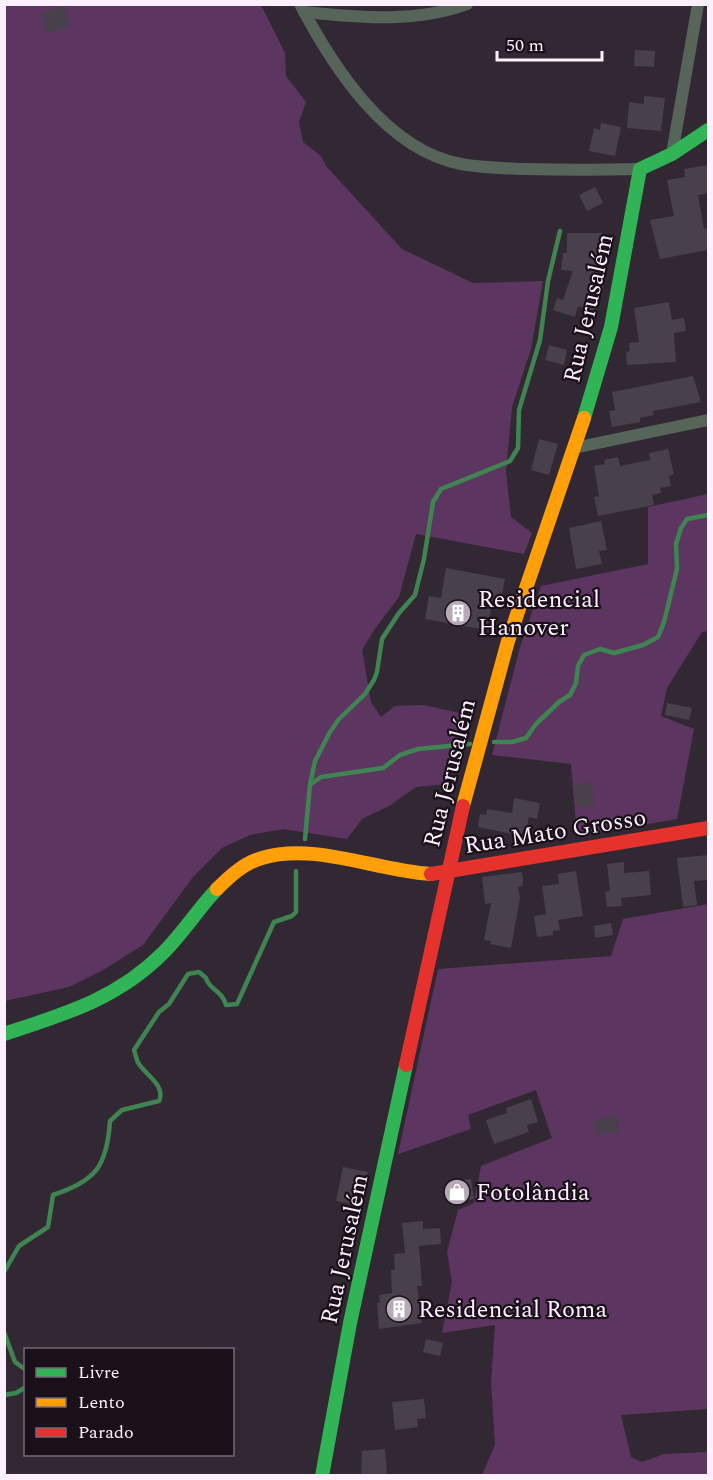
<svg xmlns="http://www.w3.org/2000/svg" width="713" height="1480" viewBox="0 0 713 1480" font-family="Spectral,serif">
	<rect width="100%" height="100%" fill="#322833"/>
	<g fill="#5c3660">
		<path d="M4,5H261L285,53L286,76L306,102L299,122L303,142L321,156L326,166L402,249L473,283L543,281L531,349L512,407L506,472L511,517L532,533L524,554L416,534L399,597L374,630L362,650L371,702L381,717L395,706L424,705L464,714L447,784L416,787L389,806L362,819L347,839L283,829L250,835L222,848L193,877L143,945L103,970L69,987L5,1001Z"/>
		<path d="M708,494V631L702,632L667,688L661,716L694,729L677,819L577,836L571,764L492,755L520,647L541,586L648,564V507Z"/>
		<path d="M708,904V1409L621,1415L631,1457L642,1462L664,1454L708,1452V1475H482L495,1445L491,1382L495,1325L442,1333L452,1282L447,1252L458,1210L474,1203L481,1166L552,1138L536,1090L468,1115L471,1129L398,1154L438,969L611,956L623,919Z"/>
	</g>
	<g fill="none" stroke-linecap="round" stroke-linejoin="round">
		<g stroke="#3f8551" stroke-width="4.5">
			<path d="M494,742H512L526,738L536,724L559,702L570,695L576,683L578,666L584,655L600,649L614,653L643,645L658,637L664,622L677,569L676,544L681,528L687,519L708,515"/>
			<path d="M311,784L321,777L383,768L400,755L418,749L470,744"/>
			<path d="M305,839L310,784L315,761L330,732L339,719L365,694L374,680L377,672L382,639L399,613L415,595L424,559L433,502L441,489L510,461L518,448L519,410L540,340L548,281L560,231"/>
			<path d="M4,1272L19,1246L48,1227L53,1195C96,1181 107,1166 110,1121L122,1110L159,1101C166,1086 147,1076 139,1064C136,1060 136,1055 134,1050L159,1012L169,1004L188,974L199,972L206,978C209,990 222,990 226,1005L237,1004L274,922L292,916L296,912V871"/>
			<path d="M4,1332L15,1362L26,1370"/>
			<path d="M4,1395L16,1393L26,1387"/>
		</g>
	</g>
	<g fill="#48404a">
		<path d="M64,6L70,27L47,33L41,12Z"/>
		<path d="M635,50L655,51L654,67L634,66Z"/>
		<path d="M644,96L665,98L661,131L627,128L629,102L644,104Z"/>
		<path d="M601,123L621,127L615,156L589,151L594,128L600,130Z"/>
		<path d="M708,165V193L698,195L704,229L708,228V250L660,259L650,220L674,216L667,180L685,177L684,169Z"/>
		<path d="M595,187L603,203L587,211L579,195Z"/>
		<path d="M567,233H602V265H605L603,289L595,312L578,306L575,317L553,310L557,298L563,300L573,271L561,270L563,253H567Z"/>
		<path d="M669,302L672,320L684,318L686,331L674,333L676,362L627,365L626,352L630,351L629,343L639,342L634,308Z"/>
		<path d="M549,345L567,350L564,365L545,360Z"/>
		<path d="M693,376L701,402L653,411L654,415L640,418V422L612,427L609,411L615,410L612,392Z"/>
		<path d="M539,439L558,444L549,475L531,470Z"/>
		<path d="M668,449L674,474L669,476L671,486L660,488L661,493L652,495L654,505L598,516L594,497L599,496L594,466L605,464L604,460L618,457L620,466L650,460L649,453Z"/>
		<path d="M601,521L607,550L599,551L602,564L576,569L569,528Z"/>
		<path d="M446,568L505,579L501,600L493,598L487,630L425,619L429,596L441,598Z"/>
		<path d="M667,703L692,708L689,720L665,715Z"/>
		<path d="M592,782L594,806L577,807L575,784Z"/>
		<path d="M514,798L540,803L537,819L529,817L526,831L523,830L522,836L478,827L480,814L486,815L487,809L512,813Z"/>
		<path d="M708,855V880L694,881L697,905L683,907L677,858Z"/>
		<path d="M624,862V873L649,871L651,895L621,898L622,906L607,907L605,892L610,891L607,864Z"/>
		<path d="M576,871L583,916L558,920L560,930L553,931V935L537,937L534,916L546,914L542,886L559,884L558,874Z"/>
		<path d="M522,872L523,881L522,886L518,887L520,898L511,948L490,944L491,941L484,940L491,903L485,904L482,877Z"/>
		<path d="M611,923L613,935L595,938L594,926Z"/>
		<path d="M531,1099L538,1122L527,1125L529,1132L494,1144L486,1120L507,1113L506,1108Z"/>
		<path d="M617,1116L619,1132L596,1135L593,1120Z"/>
		<path d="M343,1167L368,1172L361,1206L336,1201Z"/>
		<path d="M471,1179L474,1199L451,1203L449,1182Z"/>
		<path d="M423,1221V1229L440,1228L441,1244L419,1246L422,1286H417L422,1323L379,1329L377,1303H380L379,1295L392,1293L391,1270H395L394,1254L405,1253L402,1223Z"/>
		<path d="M426,1339L443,1343L440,1356L423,1352Z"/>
		<path d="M424,1399L426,1418L417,1419L418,1427L395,1430L392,1402Z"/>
		<path d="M385,1449L387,1476H361L362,1451Z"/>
	</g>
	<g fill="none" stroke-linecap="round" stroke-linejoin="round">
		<g stroke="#57645a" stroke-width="12">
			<path d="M300,4C333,67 386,150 461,164C482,168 504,168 525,169C563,170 601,170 640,169"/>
			<path d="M304,12C358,17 414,24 467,4"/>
			<path d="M672,154L698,4"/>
			<path d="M574,448L708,420"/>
		</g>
		<g stroke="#30b455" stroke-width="14">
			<path d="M584,418L611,327L640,169L672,154L708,130"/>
			<path d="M4,1034C65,1014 117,999 163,953C183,933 198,909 217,889"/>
			<path d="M322,1476L350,1323L406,1065"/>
		</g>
		<g stroke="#ff9f0a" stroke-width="14">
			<path d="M463,806L508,641L584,418"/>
			<path d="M217,889C230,876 244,863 262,858C315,842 377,871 431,874"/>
		</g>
		<g stroke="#e5322d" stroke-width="14">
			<path d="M431,874L708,828"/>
			<path d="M406,1065L463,806"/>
		</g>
	</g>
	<defs>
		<symbol id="building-disc" viewBox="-11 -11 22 22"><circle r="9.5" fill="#b6aab7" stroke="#191019"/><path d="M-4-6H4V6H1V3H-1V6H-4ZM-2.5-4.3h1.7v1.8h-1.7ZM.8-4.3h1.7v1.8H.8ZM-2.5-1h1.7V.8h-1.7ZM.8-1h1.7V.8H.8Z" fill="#fff"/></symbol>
		<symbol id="shop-disc" viewBox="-11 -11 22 22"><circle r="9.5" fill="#b6aab7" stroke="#191019"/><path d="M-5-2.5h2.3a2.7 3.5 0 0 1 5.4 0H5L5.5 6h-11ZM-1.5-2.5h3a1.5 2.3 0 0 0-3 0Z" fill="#fff"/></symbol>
	</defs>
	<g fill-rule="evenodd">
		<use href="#building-disc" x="443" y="598" width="30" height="30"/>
		<use href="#shop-disc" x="442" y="1177" width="30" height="30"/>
		<use href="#building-disc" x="384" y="1294" width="30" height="30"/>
	</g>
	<g text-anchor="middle" stroke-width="4.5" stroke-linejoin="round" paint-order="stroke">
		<g font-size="24" fill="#fdf0fe" stroke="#191019">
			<text transform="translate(588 308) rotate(-77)" y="8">Rua Jerusalém</text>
			<text transform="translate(449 773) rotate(-76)" y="8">Rua Jerusalém</text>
			<text transform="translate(555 831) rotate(-9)" y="8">Rua Mato Grosso</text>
			<text transform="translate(344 1249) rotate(-78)" y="8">Rua Jerusalém</text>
		</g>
		<g font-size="24" fill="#fdf0fe" stroke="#191019" text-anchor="start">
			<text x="478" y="607">Residencial<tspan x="478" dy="28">Hanover</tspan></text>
			<text x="476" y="1200">Fotolândia</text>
			<text x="418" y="1317">Residencial Roma</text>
		</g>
	</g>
	<rect width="713" height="1480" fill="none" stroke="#fdf0fe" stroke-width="12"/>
	<rect x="24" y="1348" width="210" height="108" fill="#191019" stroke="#746a75" stroke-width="1.5"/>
	<rect x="36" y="1368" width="30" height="9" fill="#30b455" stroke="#746a75" stroke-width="1.5"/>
	<text x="78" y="1378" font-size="18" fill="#fdf0fe">Livre</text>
	<rect x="36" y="1398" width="30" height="9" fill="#ff9f0a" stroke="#746a75" stroke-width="1.5"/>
	<text x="78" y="1408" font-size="18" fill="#fdf0fe">Lento</text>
	<rect x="36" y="1428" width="30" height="9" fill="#e5322d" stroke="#746a75" stroke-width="1.5"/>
	<text x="78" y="1438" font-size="18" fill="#fdf0fe">Parado</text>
	<path d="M497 51v9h105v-9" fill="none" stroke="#fdf0fe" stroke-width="3"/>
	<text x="506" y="51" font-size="18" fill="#fdf0fe" stroke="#191019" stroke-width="4.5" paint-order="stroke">50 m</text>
</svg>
